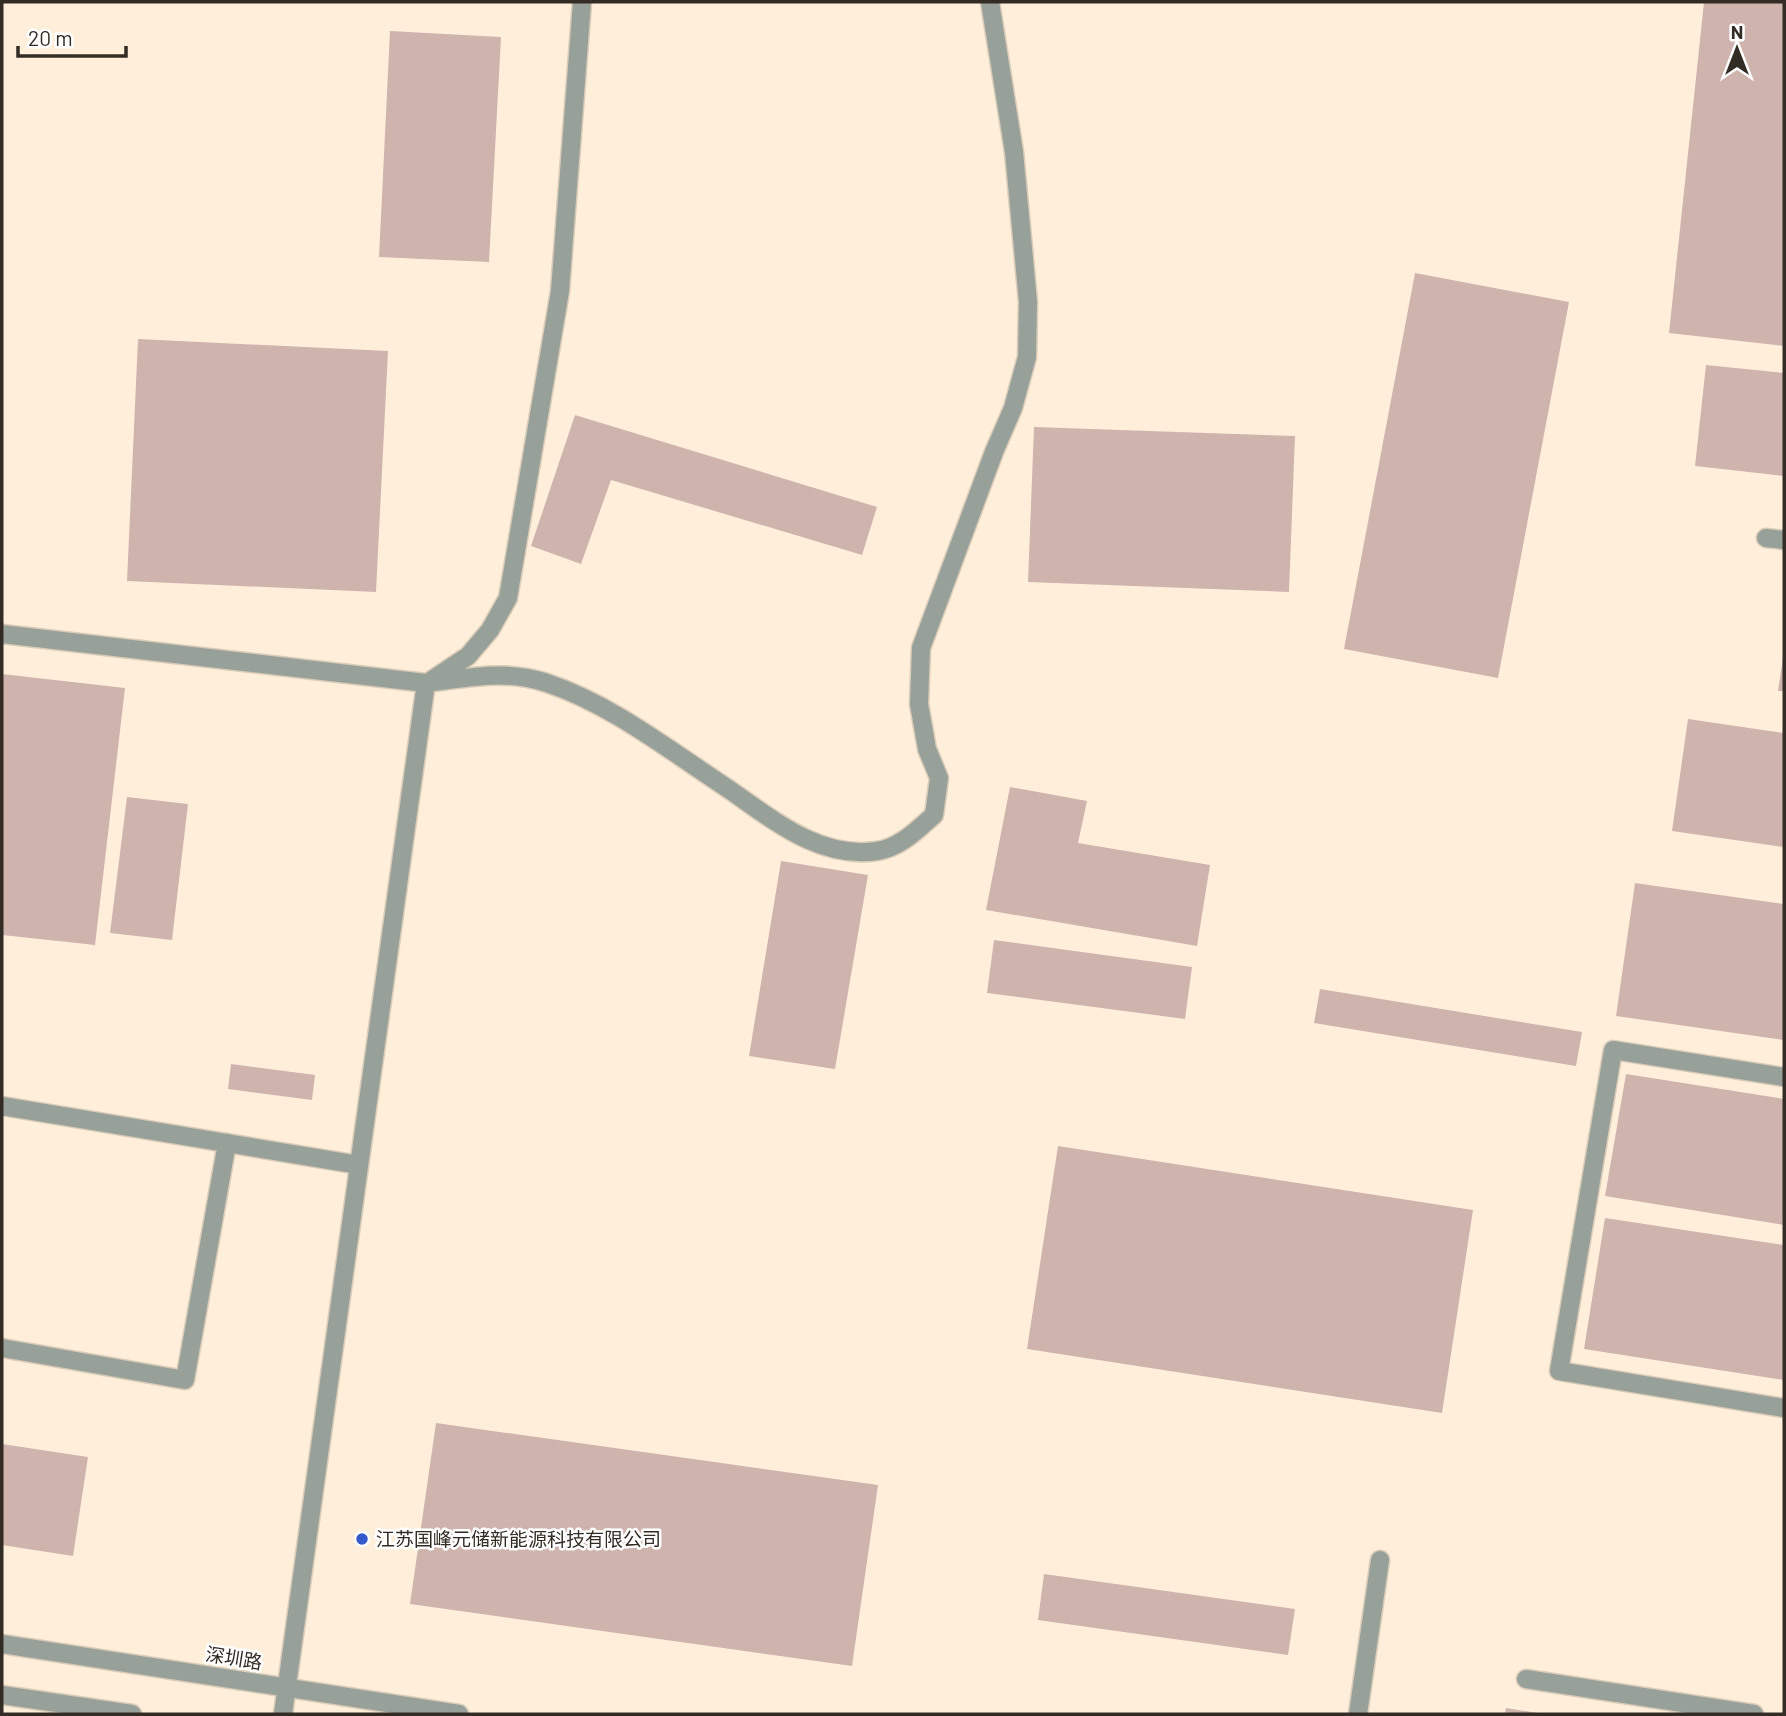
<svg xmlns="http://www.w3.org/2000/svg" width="1786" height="1716" viewBox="0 0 1786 1716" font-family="Barlow,'Noto Sans SC',sans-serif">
	<rect width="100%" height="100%" fill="#ffefda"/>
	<g fill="#cfb4ae">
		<path d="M1704,2H1784V346L1669,333Z"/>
		<path d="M390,31L501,37L489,262L379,257Z"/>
		<path d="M1415,273L1569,302L1498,678L1344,649Z"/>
		<path d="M138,339L388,351L376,592L127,581Z"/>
		<path d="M1706,365L1784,373V476L1695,466Z"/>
		<path d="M575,415L877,507L862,555L611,480L581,564L531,546Z"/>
		<path d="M1034,427L1295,436L1289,592L1028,582Z"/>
		<path d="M1783,658H1784V691H1778Z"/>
		<path d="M2,674L125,688L95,945L2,935Z"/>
		<path d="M1688,719L1784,733V847L1672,831Z"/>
		<path d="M1010,787L1087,801L1078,843L1210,865L1197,946L986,910Z"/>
		<path d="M127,797L188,804L172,940L110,933Z"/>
		<path d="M781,861L868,875L835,1069L749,1056Z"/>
		<path d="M1635,883L1784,904V1040L1616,1016Z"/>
		<path d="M994,940L1192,967L1185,1019L987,993Z"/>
		<path d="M1320,989L1582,1032L1576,1066L1314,1023Z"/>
		<path d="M231,1064L315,1075L312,1100L228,1089Z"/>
		<path d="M1626,1074L1784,1099V1225L1605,1196Z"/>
		<path d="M1058,1146L1473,1210L1442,1413L1027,1349Z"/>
		<path d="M1605,1218L1784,1245V1380L1584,1349Z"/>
		<path d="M436,1423L878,1485L852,1666L410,1604Z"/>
		<path d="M2,1444L88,1457L73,1556L2,1545Z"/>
		<path d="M1044,1574L1295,1609L1288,1655L1038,1620Z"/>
		<path d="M1506,1708L1538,1713V1714H1505Z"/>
	</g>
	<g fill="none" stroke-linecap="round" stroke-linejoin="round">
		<defs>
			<g id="minor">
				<path d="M1766,538L1784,540"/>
				<path d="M2,634L426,683L283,1714"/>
				<path d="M432,680L468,656L490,630L508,598L560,291L582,2"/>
				<path d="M426,683C469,678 505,669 547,683C610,704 665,747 721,784C768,815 816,860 877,851C900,848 918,829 934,815L939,778L927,749L919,704L921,648L994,452L1013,408L1027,357L1028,302L1014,152L990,2"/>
				<path d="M1784,1077L1613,1050L1559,1371L1784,1408"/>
				<path d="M2,1106L359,1165"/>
				<path d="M2,1348L185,1380L227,1143"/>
				<path d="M2,1644L459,1714"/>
				<path d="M1526,1679L1754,1714"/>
				<path d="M2,1695L132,1714"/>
				<path d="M1358,1714L1380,1560"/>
			</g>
		</defs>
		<use href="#minor" stroke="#daccb9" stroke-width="21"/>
		<use href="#minor" stroke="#98a199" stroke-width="18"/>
	</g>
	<circle fill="#355acb" stroke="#fff" stroke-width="2.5" cx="362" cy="1539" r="7"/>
	<g text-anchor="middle" stroke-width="5" stroke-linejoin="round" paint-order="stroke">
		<g font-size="19" fill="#322c24" stroke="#fff" text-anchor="start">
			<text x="376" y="1546">江苏国峰元储新能源科技有限公司</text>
		</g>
		<g font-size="19" fill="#322c24" stroke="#fff">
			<text transform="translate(234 1658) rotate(9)" y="7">深圳路</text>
		</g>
	</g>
	<rect width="1786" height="1716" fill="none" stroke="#322c24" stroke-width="7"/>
	<g transform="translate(1737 49)" stroke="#ffffff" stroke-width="5" paint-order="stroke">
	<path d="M0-5L12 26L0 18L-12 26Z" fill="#322c24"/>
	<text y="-10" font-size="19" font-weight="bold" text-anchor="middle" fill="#322c24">N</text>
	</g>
	<path d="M18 46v10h108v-10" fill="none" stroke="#322c24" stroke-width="3.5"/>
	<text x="28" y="46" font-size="21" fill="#322c24" stroke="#ffffff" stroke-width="5" paint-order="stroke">20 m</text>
</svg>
